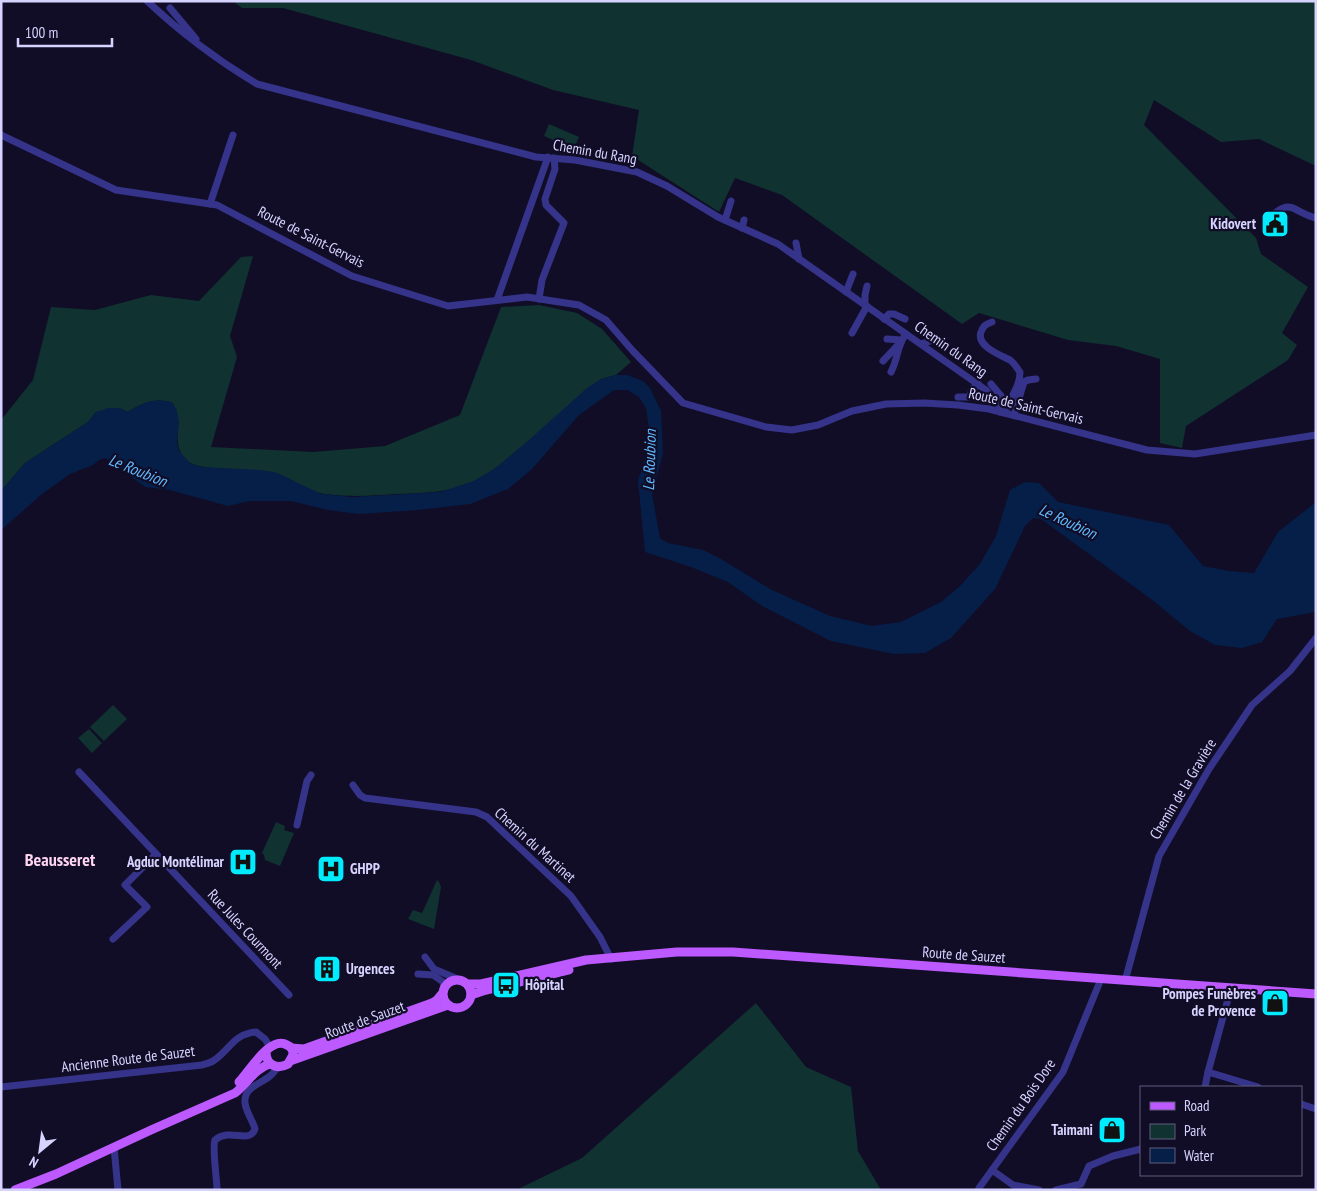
<svg xmlns="http://www.w3.org/2000/svg" width="1317" height="1191" viewBox="0 0 1317 1191" font-family="'PT Sans Narrow',sans-serif">
	<rect width="100%" height="100%" fill="#110d27"/>
	<g fill="#103230">
		<path d="M233,1H1316V166L1259,139L1221,142L1154,100L1144,125L1256,238L1261,254L1308,287L1282,333L1297,345L1288,360L1186,426L1182,448L1160,443V359L1116,346L1068,340L979,313L962,324L782,195L735,178L719,212L632,156L639,110L553,90L471,60L283,8H242Z"/>
		<path d="M549,124L579,137L574,149L544,136Z"/>
		<path d="M253,256L230,336L237,357L211,447L313,452L385,446L460,415L501,307L539,305L577,313L602,329L631,362L616,375L601,379C572,404 544,429 514,453C502,463 489,475 474,481C450,493 422,493 396,494C372,496 348,497 324,494C305,491 290,476 272,472C253,469 198,472 186,460C170,444 184,424 173,403C156,397 142,403 128,412L119,408L96,412L88,422L25,463L1,491V420L33,380L51,307L95,310L151,295L199,301L241,257Z"/>
		<path d="M113,705L127,719L104,741L90,727Z"/>
		<path d="M89,729L102,743L92,753L78,738Z"/>
		<path d="M276,822L285,826L284,830L294,833L280,866L265,860L264,855L262,853Z"/>
		<path d="M437,880L439,882L441,887L434,929L408,919L413,910L422,913Z"/>
		<path d="M756,1003L806,1067L851,1087L858,1151L881,1190H516L582,1158Z"/>
	</g>
	<path fill="#051f48" d="M616,375H627L643,381L650,388L661,411L663,453L652,494L660,538L668,543L703,550L721,559L772,590L830,616L872,626L901,622L941,602L959,587L980,564L996,536L1010,490L1025,482L1039,483L1058,502L1169,525L1203,566L1229,571L1254,573L1278,532L1316,502V612L1277,619L1262,642L1242,648L1215,645L1190,631L1151,599L1041,519L1033,518L1025,526L995,589L951,638L925,653L894,654L831,641L762,606L728,582L691,567L645,552L638,481L648,449L649,429L646,408L639,397L627,390H614L579,415L532,469L508,489L470,504L418,510L359,514L328,510L291,501H250L228,506L170,490L145,487L110,461L105,458L99,460L93,465L70,474L42,494L1,530V491L25,463L88,422L96,412L108,408H119L128,412C142,403 155,397 173,403L177,411L179,422L177,443L179,451L191,464L202,467L261,470L277,473L321,494L353,497L440,492L474,481L497,467L529,440L587,388L601,379Z"/>
	<g fill="none" stroke-linecap="round" stroke-linejoin="round">
		<g stroke="#35348a" stroke-width="7">
			<path d="M147,1C181,33 217,60 257,84L536,157L575,160L637,172L667,186L718,217L778,244L986,390L1001,408L1000,412"/>
			<path d="M170,8L196,39"/>
			<path d="M1,135L116,190L217,205L352,276L448,306L527,297L579,305L606,320L632,350L683,403L766,427L792,430L818,425L852,411L886,404L924,403L958,405L989,409L1147,450L1195,454L1316,435"/>
			<path d="M210,204L233,135"/>
			<path d="M725,220L731,201"/>
			<path d="M1267,220C1292,196 1290,211 1316,218"/>
			<path d="M742,228L744,220"/>
			<path d="M796,243L799,259"/>
			<path d="M846,292L853,274"/>
			<path d="M539,299L542,280L564,223L546,205L545,199L555,169L554,158"/>
			<path d="M497,300L548,157"/>
			<path d="M865,305V295L867,286"/>
			<path d="M884,319L889,314H894L905,319"/>
			<path d="M992,322C986,324 983,326 981,332C976,346 1000,355 1010,360C1014,363 1017,368 1020,372C1020,388 1009,398 1005,413"/>
			<path d="M852,333L867,306"/>
			<path d="M887,339L901,340"/>
			<path d="M921,344L933,340L939,341"/>
			<path d="M883,361L899,344"/>
			<path d="M891,372C898,359 897,345 906,334"/>
			<path d="M991,384L1002,397L1001,408"/>
			<path d="M958,397H969L973,388L979,385"/>
			<path d="M1014,415L1024,382L1028,380L1036,379"/>
			<path d="M79,772L289,995"/>
			<path d="M353,785L360,795L365,798L476,812L487,817L571,896L600,937L611,959"/>
			<path d="M297,825L307,781L311,775"/>
			<path d="M113,939L147,907L125,885L156,854"/>
			<path d="M425,957L434,969L460,980"/>
			<path d="M418,974L433,975L443,982L444,988"/>
			<path d="M1125,981L1159,856L1209,769L1252,705L1290,671L1316,638"/>
			<path d="M1208,1072L1258,1087"/>
			<path d="M1,1087L202,1065C205,1064 210,1063 213,1061C230,1050 233,1034 256,1032L265,1039L270,1047"/>
			<path d="M1205,1087L1208,1072L1231,988"/>
			<path d="M1301,1104L1316,1109"/>
			<path d="M114,1147L118,1190"/>
			<path d="M992,1170L1013,1185L1039,1190"/>
			<path d="M979,1188L1063,1072L1101,979"/>
			<path d="M217,1190C217,1179 212,1148 215,1140C231,1127 249,1145 255,1129C253,1121 246,1112 245,1103C243,1083 270,1084 277,1067"/>
			<path d="M1056,1190L1081,1184L1089,1166L1113,1156L1141,1149"/>
		</g>
		<g stroke="#bd5aff" stroke-width="9">
			<circle cx="457" cy="994" r="14"/>
			<path d="M469,984H481L586,960L677,952H733L1316,994"/>
			<path d="M471,995L483,991L569,970"/>
			<path d="M291,1048L304,1049L432,1003L437,1000L442,994"/>
			<path d="M290,1061L448,1005"/>
			<path d="M239,1082C249,1072 270,1035 287,1045C292,1047 293,1050 293,1055L288,1064C277,1070 266,1065 266,1052"/>
			<path d="M15,1190L56,1174L151,1130L235,1093C247,1084 255,1068 270,1064"/>
		</g>
	</g>
	<defs>
		<symbol id="civic-square" viewBox="-11 -11 22 22"><rect x="-9" y="-9" width="18" height="18" rx="4" fill="#00ecfe" stroke="#110d27"/><path d="M-.6-6.5H3V-4.5H.6V-3L4-1V1h2V6H-6V1h2V-1L-.6-3ZM-1.2 2.5V6h2.4V2.5Z" fill="#111"/></symbol>
		<symbol id="hospital-square" viewBox="-11 -11 22 22"><rect x="-9" y="-9" width="18" height="18" rx="4" fill="#00ecfe" stroke="#110d27"/><path d="M-5-5h3v3.5h4V-5h3V5h-3V1.5h-4V5h-3Z" fill="#111"/></symbol>
		<symbol id="building-square" viewBox="-11 -11 22 22"><rect x="-9" y="-9" width="18" height="18" rx="4" fill="#00ecfe" stroke="#110d27"/><path d="M-4-6H4V6H1V3H-1V6H-4ZM-2.5-4.3h1.7v1.8h-1.7ZM.8-4.3h1.7v1.8H.8ZM-2.5-1h1.7V.8h-1.7ZM.8-1h1.7V.8H.8Z" fill="#111"/></symbol>
		<symbol id="bus-square" viewBox="-11 -11 22 22"><rect x="-9" y="-9" width="18" height="18" rx="4" fill="#00ecfe" stroke="#110d27"/><path d="M-5-6H5V4H4V6H2V4H-2V6H-4V4H-5ZM-3.5-4V0h7V-4ZM-3.5 1.2v1.5H-2V1.2ZM2 1.2v1.5H3.5V1.2Z" fill="#111"/></symbol>
		<symbol id="shop-square" viewBox="-11 -11 22 22"><rect x="-9" y="-9" width="18" height="18" rx="4" fill="#00ecfe" stroke="#110d27"/><path d="M-5-2.5h2.3a2.7 3.5 0 0 1 5.4 0H5L5.5 6h-11ZM-1.5-2.5h3a1.5 2.3 0 0 0-3 0Z" fill="#111"/></symbol>
	</defs>
	<g fill-rule="evenodd">
		<use href="#civic-square" x="1259" y="208" width="32" height="32"/>
		<use href="#hospital-square" x="227" y="846" width="32" height="32"/>
		<use href="#hospital-square" x="315" y="853" width="32" height="32"/>
		<use href="#building-square" x="311" y="953" width="32" height="32"/>
		<use href="#bus-square" x="490" y="969" width="32" height="32"/>
		<use href="#shop-square" x="1259" y="987" width="32" height="32"/>
		<use href="#shop-square" x="1096" y="1114" width="32" height="32"/>
	</g>
	<g text-anchor="middle" stroke-width="4.5" stroke-linejoin="round" paint-order="stroke">
		<g font-size="15" fill="#d7d3ff" stroke="#110d27">
			<text transform="translate(595 152) rotate(10)" y="5">Chemin du Rang</text>
			<text transform="translate(311 237) rotate(27)" y="5">Route de Saint-Gervais</text>
			<text transform="translate(951 349) rotate(35)" y="5">Chemin du Rang</text>
			<text transform="translate(1026 406) rotate(13)" y="5">Route de Saint-Gervais</text>
			<text transform="translate(1183 789) rotate(-59)" y="5">Chemin de la Gravière</text>
			<text transform="translate(535 845) rotate(42)" y="5">Chemin du Martinet</text>
			<text transform="translate(245 929) rotate(47)" y="5">Rue Jules Courmont</text>
			<text transform="translate(964 955) rotate(4)" y="5">Route de Sauzet</text>
			<text transform="translate(365 1020) rotate(-20)" y="5">Route de Sauzet</text>
			<text transform="translate(128 1059) rotate(-7)" y="5">Ancienne Route de Sauzet</text>
			<text transform="translate(1021 1105) rotate(-55)" y="5">Chemin du Bois Dore</text>
		</g>
		<g font-size="15" font-weight="bold" fill="#d7d3ff" stroke="#110d27" text-anchor="end">
			<text x="1256" y="229">Kidovert</text>
			<text x="224" y="867">Agduc Montélimar</text>
			<text x="350" y="874" text-anchor="start">GHPP</text>
			<text x="346" y="974" text-anchor="start">Urgences</text>
			<text x="525" y="990" text-anchor="start">Hôpital</text>
			<text x="1256" y="999">Pompes Funèbres<tspan x="1256" dy="17">de Provence</tspan></text>
			<text x="1093" y="1135">Taimani</text>
		</g>
		<g font-size="16" font-style="italic" fill="#61baff" stroke="#110d27">
			<text transform="translate(649 460) rotate(-88)" y="6">Le Roubion</text>
			<text transform="translate(138 470) rotate(22)" y="6">Le Roubion</text>
			<text transform="translate(1068 521) rotate(25)" y="6">Le Roubion</text>
		</g>
		<g font-size="18" font-weight="bold" fill="#ffd5f1" stroke="#110d27">
			<text x="60" y="866">Beausseret</text>
		</g>
	</g>
	<rect width="1317" height="1191" fill="none" stroke="#d7d3ff" stroke-width="5"/>
	<rect x="1140" y="1086" width="162" height="90" fill="#110d27" stroke="#605c7d"/>
	<rect x="1150" y="1102" width="25" height="8" fill="#bd5aff" stroke="#605c7d"/>
	<text x="1184" y="1111" font-size="15" fill="#d7d3ff">Road</text>
	<rect x="1150" y="1124" width="25" height="15" fill="#103230" stroke="#605c7d"/>
	<text x="1184" y="1136" font-size="15" fill="#d7d3ff">Park</text>
	<rect x="1150" y="1148" width="25" height="15" fill="#051f48" stroke="#605c7d"/>
	<text x="1184" y="1161" font-size="15" fill="#d7d3ff">Water</text>
	<g transform="translate(40 1151) rotate(209)" stroke="#110d27" stroke-width="4" paint-order="stroke">
	<path d="M0-4L9 19L0 12L-9 19Z" fill="#d7d3ff"/>
	<text y="-8" font-size="14" font-weight="bold" text-anchor="middle" fill="#d7d3ff">N</text>
	</g>
	<path d="M18 38v8h94v-8" fill="none" stroke="#d7d3ff" stroke-width="2.5"/>
	<text x="25" y="38" font-size="15" fill="#d7d3ff" stroke="#110d27" stroke-width="4" paint-order="stroke">100 m</text>
</svg>
